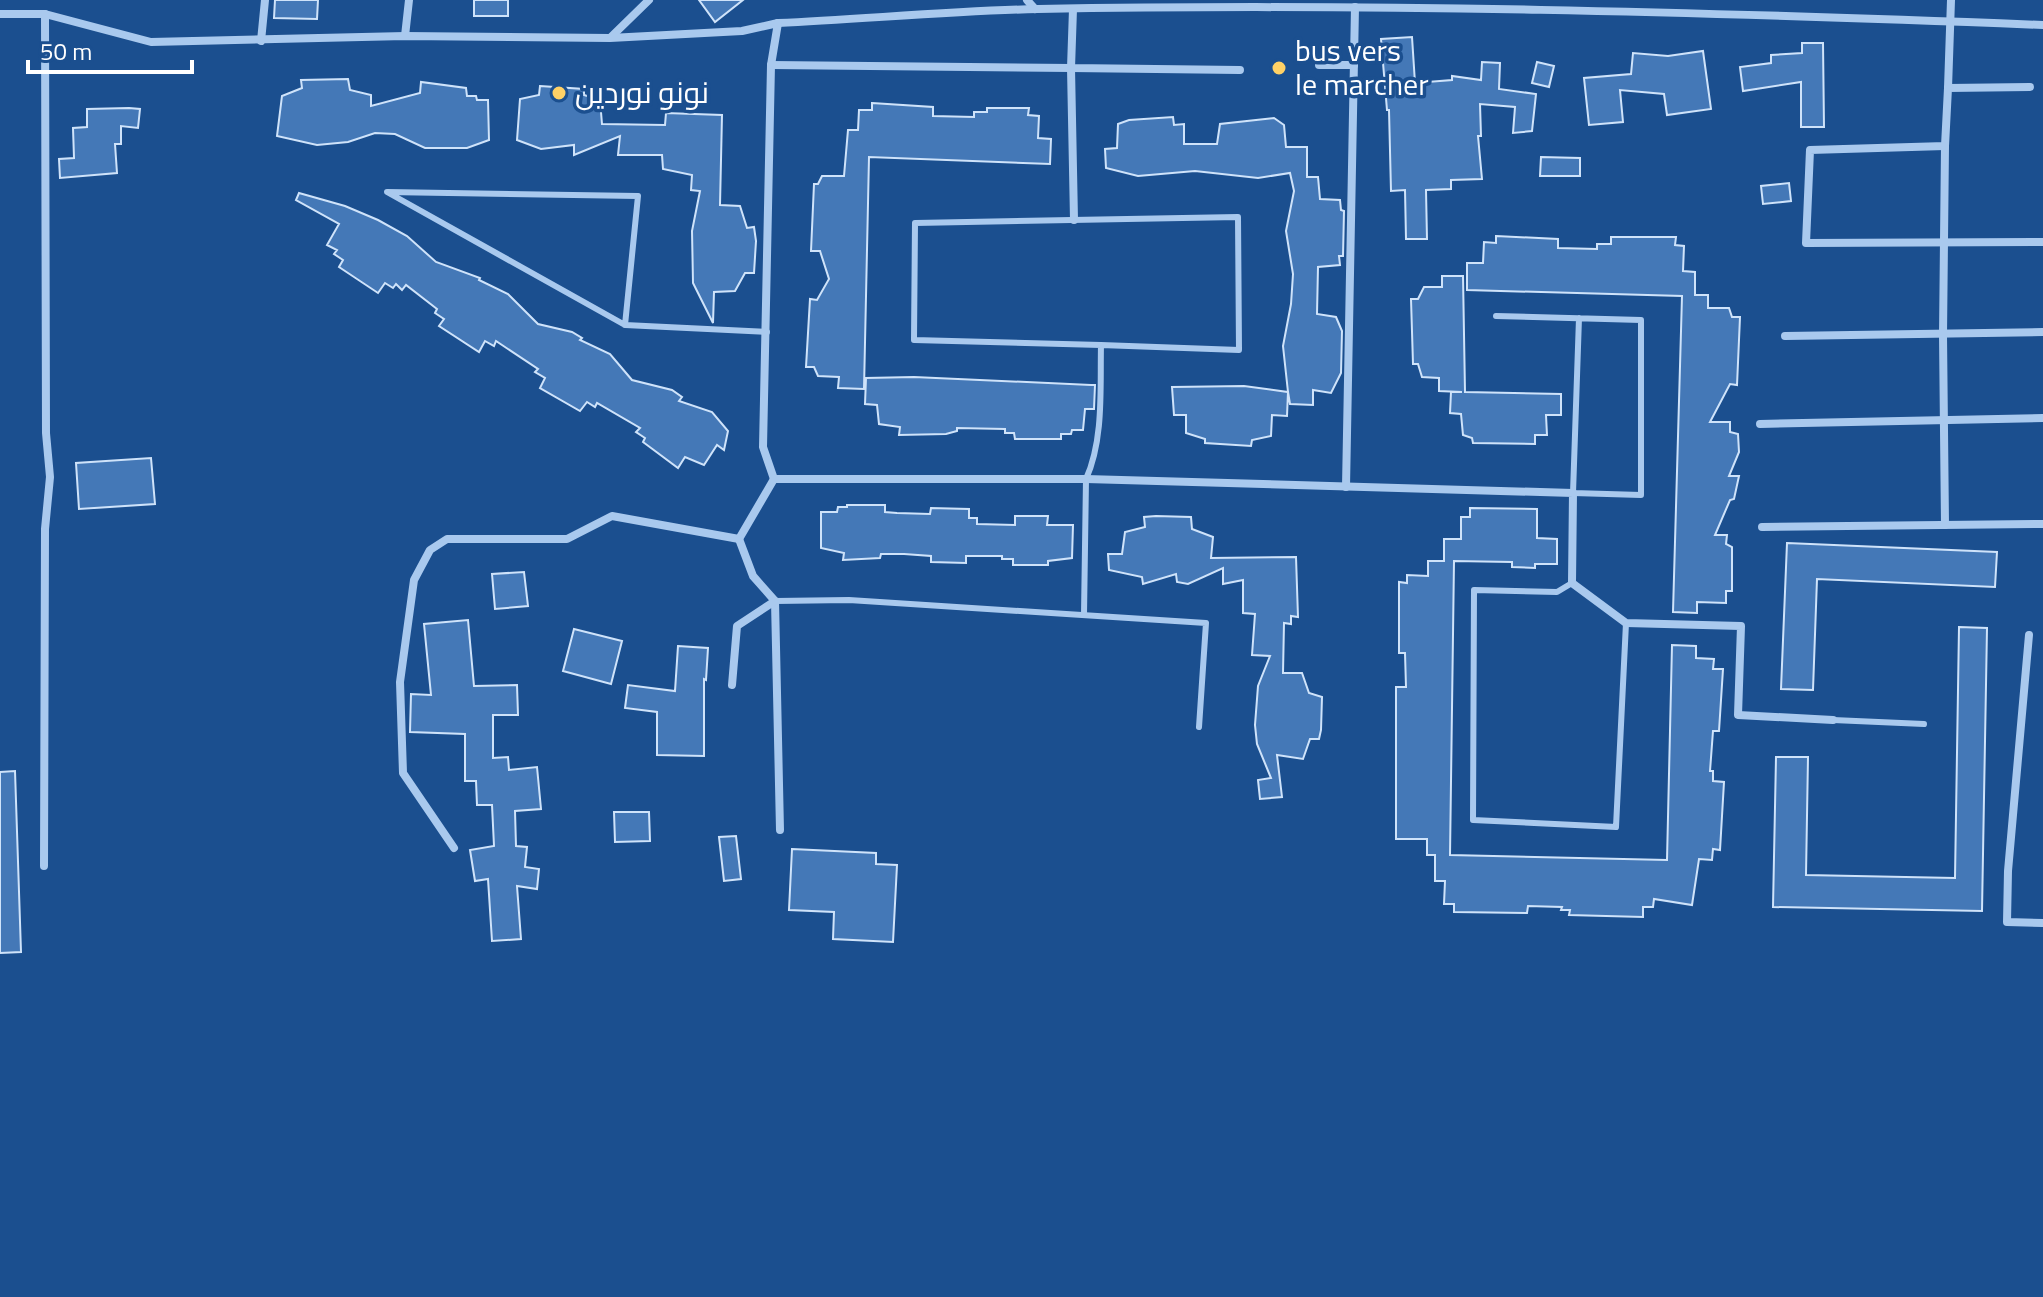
<svg xmlns="http://www.w3.org/2000/svg" width="2043" height="1297" viewBox="0 0 2043 1297" font-family="'Titillium Web',Cairo,sans-serif">
	<rect width="100%" height="100%" fill="#1b4f8f"/>
	<g fill="#4478b7" stroke="#cfe3fa" stroke-width="2">
		<path d="M275,0H318L317,19L274,18Z"/>
		<rect x="474" y="0" width="34" height="16"/>
		<path d="M699,0H743L715,22Z"/>
		<path d="M1412,37L1415,83L1452,80V76L1481,80L1482,62L1500,63L1499,89L1536,94L1532,131L1513,133L1515,107L1480,104L1481,136H1478L1482,179L1451,180V189L1426,190L1427,239H1406L1405,190L1391,191L1389,110H1387L1381,39Z"/>
		<path d="M1802,43H1823L1824,127H1801V82L1743,91L1740,67L1771,63V55L1802,53Z"/>
		<path d="M1703,51L1711,109L1667,115L1664,94L1620,90L1623,122L1589,125L1584,78L1631,74L1633,53L1668,56Z"/>
		<path d="M1537,62L1554,66L1549,87L1532,83Z"/>
		<path d="M348,79L350,90L371,95V106L420,93L421,82L466,88L467,96H476L477,100H488L489,140L467,148H425L395,134L375,133L348,142L317,145L277,136L282,96L302,88L301,80Z"/>
		<path d="M540,86L584,89V95L600,100L602,124L665,125L666,113L722,115L720,205L740,206L747,228L754,227L756,241L754,273H745L735,291L714,292L713,323L693,283L692,231L700,191L691,190L692,175L663,169L662,155H618L620,136L574,155V145L541,149L517,140L520,99L539,95Z"/>
		<path d="M872,103L933,107V116L974,117V112H987V108H1029L1028,115L1039,116L1038,138L1051,139L1050,164L869,157L864,389L838,388L839,377L818,376L814,367H806L810,299L817,300L829,279L820,251H811L814,184H818L822,176H844L848,130H858L859,110H872Z"/>
		<path d="M129,108L140,109L138,128L121,126V144H115L117,173L60,178L59,159L74,158L73,128L87,127V109Z"/>
		<path d="M1173,117L1174,125L1184,124V144H1217L1220,124L1274,118L1284,125L1286,147H1307V177H1318L1320,199L1340,200L1341,210L1344,211L1343,256H1339L1340,265L1318,267L1317,314L1336,317L1342,331L1341,373L1331,393L1313,390V405L1290,404L1288,392L1287,416L1272,415L1271,436L1252,440L1251,446L1205,443V439L1186,433V415H1174L1172,387L1244,386L1288,392L1283,346L1291,304L1293,274L1286,231L1294,191L1290,173L1258,178L1195,171L1138,176L1106,168L1105,149L1117,148L1118,124L1129,120Z"/>
		<path d="M1541,157L1580,158V176H1540Z"/>
		<path d="M1789,183L1791,201L1763,204L1761,186Z"/>
		<path d="M299,193L345,206L378,220L407,236L436,262L480,278L479,280L508,294L538,324L572,332L582,338L580,340L610,354L632,380L672,390L682,397L679,401L712,412L728,431L724,450L717,445L704,465L685,457L678,468L643,442L645,438L636,432L640,428L597,403L595,407L587,402L580,411L540,388L545,378L535,372L538,369L496,341L494,346L485,341L479,352L439,326L444,319L435,313L437,309L406,285L402,290L396,284L393,288L385,283L378,293L339,267L343,260L334,254L337,250L327,245L339,224L296,200Z"/>
		<path d="M1496,236L1558,239V248L1597,249V244H1611V237H1676L1675,245L1684,246L1683,271L1695,272V295H1708V308H1729L1732,317H1740L1737,385L1730,384L1710,422H1730V432L1738,434L1739,452L1729,476H1739L1734,499L1730,500L1715,535H1727L1726,544L1732,547V591H1726V603L1697,602V613L1673,612L1682,296L1467,290V263H1483L1484,242L1496,243Z"/>
		<path d="M1442,276H1463L1465,392L1561,394V415H1546L1547,435H1535V444L1473,443L1472,438L1463,435L1461,414L1450,413L1451,392H1462L1439,391V378L1422,377L1418,364H1413L1411,299H1418L1424,287H1442Z"/>
		<path d="M914,377L1091,385H1095L1094,409H1085L1083,430H1072L1071,434H1061V439H1015L1014,433H1005V429L957,428V431L946,434L899,435L900,427L879,424L877,405L865,404L866,378Z"/>
		<path d="M151,458L155,504L79,509L76,463Z"/>
		<path d="M847,505H885V512L897,513L930,514L931,508L969,509V518H977V524L1015,525V516H1048L1047,525H1073L1072,558L1048,561V565H1013V559H1002V556H966V563L931,562V556L904,554H881L880,558L843,560L844,553L821,548V512H837L838,507H847Z"/>
		<path d="M1470,508L1537,509V538L1557,539V564H1535V568L1512,567V562L1454,561L1450,855L1667,860L1672,645L1696,646V658L1714,659L1713,669H1723L1719,731H1713L1710,771H1713V781L1724,782L1720,850L1713,849L1712,860L1699,859L1692,905L1654,899L1653,907H1643V917L1569,915L1570,910H1561L1562,907L1528,906L1527,913L1454,912V904H1444L1445,881H1435V855H1427V839H1396V687H1406L1405,653H1399V582L1407,583V575L1428,576V561H1444V539H1461V517H1470Z"/>
		<path d="M1156,516L1191,517L1192,529L1213,537L1211,558L1296,557L1298,617L1291,616V624L1284,623L1283,673H1302L1309,693L1322,697L1321,730L1319,739H1310L1303,759L1277,755L1282,797L1260,799L1258,780L1271,778L1257,744L1255,725L1258,686L1270,656L1252,655L1255,614L1243,613V580L1223,584V568L1188,584L1177,582L1176,574L1143,584L1142,577L1109,570L1108,554H1122L1125,532L1145,527L1144,517Z"/>
		<path d="M1787,543L1997,552L1995,587L1817,579L1813,690L1781,689Z"/>
		<path d="M524,572L528,606L495,609L492,574Z"/>
		<path d="M468,620L474,686L517,685L518,715H493V758L508,757L509,770L537,767L541,809L515,811L516,846L527,847L525,867L539,869L537,889L517,886L521,939L492,941L488,879L475,881L470,850L494,846L492,805H477L476,781H465V734L410,732L411,694L431,695L424,624Z"/>
		<path d="M1959,627L1987,628L1982,911L1773,907L1776,757H1808L1806,875L1955,878Z"/>
		<path d="M574,629L622,641L611,684L563,671Z"/>
		<path d="M678,646L708,648L706,680L704,679V756L657,755V712L625,708L628,685L675,691Z"/>
		<path d="M15,771L21,952L0,953V772Z"/>
		<path d="M614,812H649L650,841L615,842Z"/>
		<path d="M736,836L741,879L724,881L719,837Z"/>
		<path d="M792,849L876,853V864L897,865L893,942L833,939L834,912L789,910Z"/>
	</g>
	<g fill="none" stroke-linecap="round" stroke-linejoin="round">
		<g stroke="#a9c9ee" stroke-width="6">
			<path d="M1496,316L1641,320V495L1573,493L1579,318"/>
			<path d="M625,325L638,196L387,192L625,325L767,332"/>
			<path d="M1572,583L1557,592L1474,590L1473,820L1616,827L1626,623"/>
			<path d="M775,601L849,600L1206,623L1199,727"/>
			<path d="M1084,615L1086,479C1104,439 1100,388 1101,345L1239,350L1238,217L915,223L914,340L1101,345"/>
			<path d="M1833,720L1924,724"/>
		</g>
		<g stroke="#a9c9ee" stroke-width="8">
			<path d="M1027,0L1035,9"/>
			<path d="M1073,9L1071,68L1240,70"/>
			<path d="M0,14H45L151,42L405,36L610,38L742,31L778,23C865,19 952,11 1038,9C1373,3 1708,12 2043,25"/>
			<path d="M778,23L771,65L763,447L774,479H1086L1573,493L1572,583L1626,623L1741,626L1738,715L1833,720"/>
			<path d="M405,36L409,0"/>
			<path d="M611,37L649,0"/>
			<path d="M261,41L265,0"/>
			<path d="M771,65L1071,68L1074,220"/>
			<path d="M1319,65H1354"/>
			<path d="M2030,87L1948,88L1945,146L1810,150L1806,243L2043,242"/>
			<path d="M1948,88L1951,0"/>
			<path d="M1945,146L1943,335L1945,525"/>
			<path d="M1785,336L2043,332"/>
			<path d="M1760,424L2043,418"/>
			<path d="M1346,487L1355,7"/>
			<path d="M1762,527L2043,524"/>
			<path d="M739,539L753,576L775,601L780,830"/>
			<path d="M739,539L774,479"/>
			<path d="M2029,635L2008,871L2007,922L2043,923"/>
			<path d="M732,685L737,626L775,601"/>
			<path d="M454,848L403,773L400,682L414,580L430,550L447,539H567L612,516L739,539"/>
			<path d="M44,866L45,529L50,477L46,433L45,14"/>
		</g>
	</g>
	<g fill="#ffd166" stroke="#1b4f8f" stroke-width="3">
		<circle cx="1279" cy="68" r="8"/>
		<circle cx="559" cy="93" r="8"/>
	</g>
	<g text-anchor="middle" stroke-width="7" stroke-linejoin="round" paint-order="stroke">
		<g font-size="30" fill="#fff" stroke="#1b4f8f" text-anchor="start">
			<text x="1295" y="61">bus vers<tspan x="1295" dy="34">le marcher</tspan></text>
			<text x="575" y="103">نونو نوردين</text>
		</g>
	</g>
	<path d="M28 60v12h164v-12" fill="none" stroke="#ffffff" stroke-width="4"/>
	<text x="40" y="60" font-size="24" fill="#ffffff" stroke="#1b4f8f" stroke-width="6" paint-order="stroke">50 m</text>
</svg>
